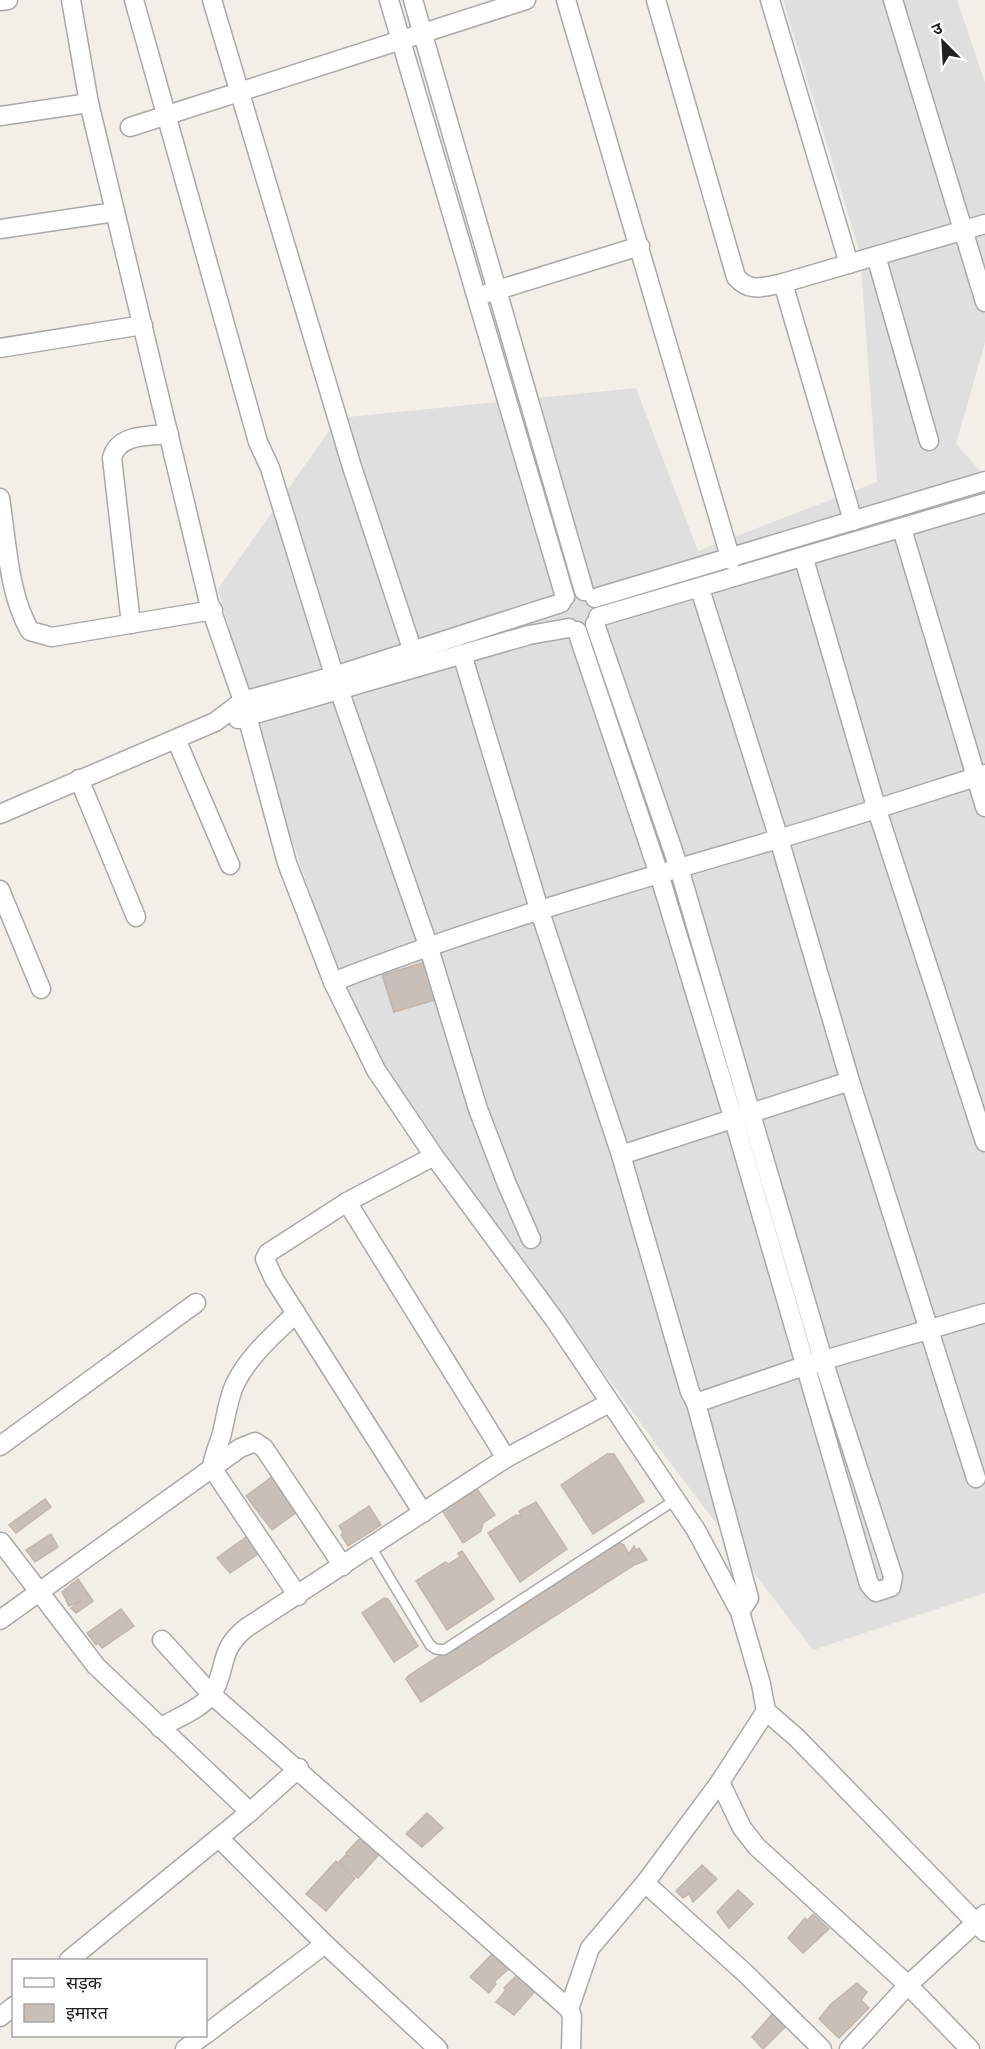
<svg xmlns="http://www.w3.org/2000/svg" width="985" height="2049" viewBox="0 0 985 2049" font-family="'Roboto Condensed','Noto Sans Devanagari',sans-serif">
	<rect width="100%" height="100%" fill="#f2efe9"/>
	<path fill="#e0dfdf" d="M783,0H957L985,83V342L956,444L985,476V1593L813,1650L662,1452L360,1040L267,767L218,589L338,418L636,388L698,551L877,482L860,253Z"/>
	<g fill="#c7bfb8" stroke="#c4b6ab" stroke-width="1.5">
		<path d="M426,962L438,999L394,1012L382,975Z"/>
		<path d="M607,1454H614L644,1501L593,1534L561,1485Z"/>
		<path d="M273,1476L301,1509L272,1530L246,1496Z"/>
		<path d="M477,1489L495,1515L483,1523L481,1531L463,1543L442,1510Z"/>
		<path d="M45,1499L51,1507L16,1533L9,1525Z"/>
		<path d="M536,1502L567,1549L520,1582L488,1533L516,1515L521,1516L519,1511Z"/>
		<path d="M369,1506L381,1525L348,1546L341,1535L343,1532L339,1526Z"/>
		<path d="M51,1534L58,1547L35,1562L26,1550Z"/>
		<path d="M249,1535L261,1552L230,1573L217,1558Z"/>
		<path d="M616,1541L624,1545L629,1554L634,1546L636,1550L639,1548L647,1560L634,1565L421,1702L406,1679L408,1676Z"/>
		<path d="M462,1551L494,1599L447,1630L416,1581L445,1562L449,1564L460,1557L458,1553Z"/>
		<path d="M78,1579L93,1601L76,1613L71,1608L81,1601L69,1606L62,1592Z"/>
		<path d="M384,1598L388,1599L418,1646L394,1662L362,1613Z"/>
		<path d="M121,1609L134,1626L102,1648L98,1643L96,1645L87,1633Z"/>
		<path d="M427,1813L443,1828L422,1847L406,1834Z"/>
		<path d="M363,1835L382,1851L358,1878L339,1862L346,1855L350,1857L346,1853Z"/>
		<path d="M336,1861L355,1878L326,1911L306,1894Z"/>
		<path d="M702,1865L717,1879L693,1902L689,1894L683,1898L676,1891Z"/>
		<path d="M738,1890L753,1904L729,1928L717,1912Z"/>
		<path d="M813,1914L829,1929L803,1953L788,1938L805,1918L807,1921Z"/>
		<path d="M498,1948L512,1966L494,1982L496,1984L489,1993L470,1977Z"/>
		<path d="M522,1970L537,1989L514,2015L496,2002L506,1990L504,1988Z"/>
		<path d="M857,1983L867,1992L861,2000L869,2008L839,2038L819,2019L831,2004Z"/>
		<path d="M775,2011L787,2025L763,2049L752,2037Z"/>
	</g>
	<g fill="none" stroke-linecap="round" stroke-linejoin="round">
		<defs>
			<path id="lane" d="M371,1547L430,1645L436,1649L444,1650L675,1500"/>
			<g id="street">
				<path d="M71,0L89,103L209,603L243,701L287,863L333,982L376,1070L434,1156L554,1319L696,1530L740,1612L761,1684L766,1711L797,1738L985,1932"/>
				<path d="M134,0L258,442L270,468L335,678L428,945L478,1109L506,1182L531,1239"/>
				<path d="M212,0L352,467L418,667"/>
				<path d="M389,0L565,597"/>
				<path d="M413,0L584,591"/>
				<path d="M566,0L731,560"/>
				<path d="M656,0L736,277C750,293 763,287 783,283L985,224"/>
				<path d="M770,0L849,264"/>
				<path d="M893,0L985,302"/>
				<path d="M0,1L8,0"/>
				<path d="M0,116L89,103"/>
				<path d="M130,127L526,0"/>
				<path d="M0,229L115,212"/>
				<path d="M876,256L929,441"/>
				<path d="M783,283L853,521"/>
				<path d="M488,293L640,246"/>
				<path d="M0,348L143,325"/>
				<path d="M0,498C7,541 8,593 30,631L52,637L213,610"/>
				<path d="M902,529L985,807"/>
				<path d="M804,559L877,810L985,1142"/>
				<path d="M700,589L779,839L850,1081L976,1478"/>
				<path d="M595,598L985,481"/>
				<path d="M598,617L985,503"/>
				<path d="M131,624L112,458C118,434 148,436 169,434"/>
				<path d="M577,631L659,874L733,1117L869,1584L876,1592L891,1587L893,1576L823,1360L679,868L595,624"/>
				<path d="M462,654L539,909L621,1155L690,1392L696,1403L749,1598L740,1612"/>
				<path d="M238,719L529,635L569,628"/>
				<path d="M176,739L230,865"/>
				<path d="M79,779L136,917"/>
				<path d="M0,814L215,722L243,701L334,676L561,603"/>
				<path d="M0,890L41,989"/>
				<path d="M333,982C479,925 628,883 778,839C847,819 916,796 985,774"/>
				<path d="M621,1155L850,1081"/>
				<path d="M347,1202L506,1458"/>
				<path d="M296,1313C274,1335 249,1355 235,1384C228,1399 226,1417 222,1433C219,1445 213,1455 212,1468L298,1596"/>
				<path d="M696,1403L804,1366L985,1313"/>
				<path d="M0,1446L196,1303"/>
				<path d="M423,1513L274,1279L265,1259L268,1253L347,1202L434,1156"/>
				<path d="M1,1542L96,1666L250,1812"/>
				<path d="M0,1620L240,1448L255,1442L264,1448L343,1566"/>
				<path d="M162,1640L211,1694L569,2009L572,2016L571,2049"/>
				<path d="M160,1728C176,1718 201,1709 212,1694C228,1669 217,1651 246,1628L506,1458L609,1403"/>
				<path d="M720,1782L742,1828L757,1847L908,1985L970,2049"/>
				<path d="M219,1838L325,1944L438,2049"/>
				<path d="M645,1883L745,1973L822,2049"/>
				<path d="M69,1960L250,1812L299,1768"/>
				<path d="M569,2009L590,1948L645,1883L720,1782L766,1711"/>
				<path d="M0,2017L14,2006"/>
				<path d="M206,2034L325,1944"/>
				<path d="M185,2049L203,2036"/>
				<path d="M849,2049L908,1985L985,1914"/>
			</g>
		</defs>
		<use href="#lane" stroke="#a9a9a9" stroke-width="12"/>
		<use href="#street" stroke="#a9a9a9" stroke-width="21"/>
		<use href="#lane" stroke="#fff" stroke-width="9"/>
		<use href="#street" stroke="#fff" stroke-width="18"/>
	</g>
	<rect x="12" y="1959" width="195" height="78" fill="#ffffff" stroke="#a7a7a7" stroke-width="1.5"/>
	<rect x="24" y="1978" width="30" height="9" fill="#ffffff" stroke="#a7a7a7" stroke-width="1.5"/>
	<text x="66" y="1989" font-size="18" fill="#222222">सड़क</text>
	<rect x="24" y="2004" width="30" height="18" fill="#c7bfb8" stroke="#a7a7a7" stroke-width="1.5"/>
	<text x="66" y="2019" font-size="18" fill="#222222">इमारत</text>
	<g transform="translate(943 42) rotate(336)" stroke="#ffffff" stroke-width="4.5" paint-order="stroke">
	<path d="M0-4.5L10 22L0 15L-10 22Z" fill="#222222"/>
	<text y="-9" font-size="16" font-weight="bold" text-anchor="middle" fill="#222222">उ</text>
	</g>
</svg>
